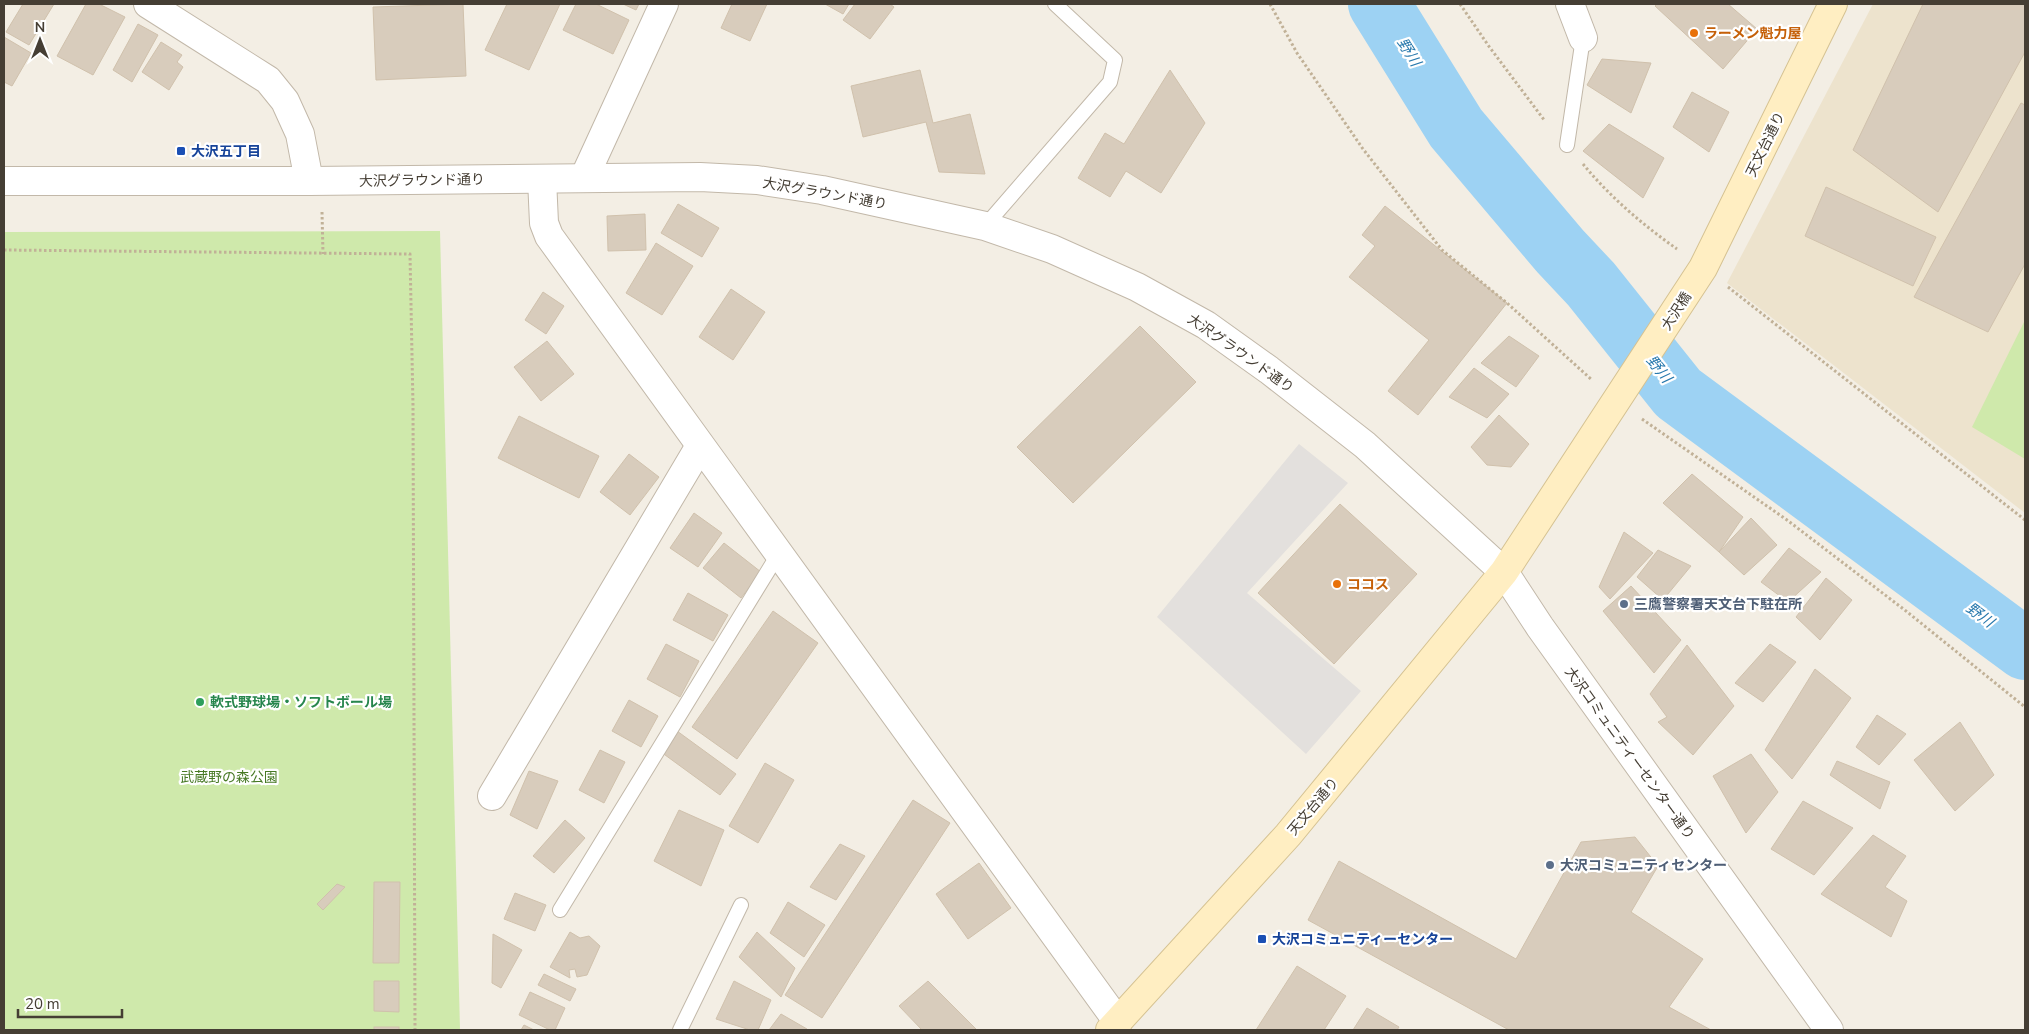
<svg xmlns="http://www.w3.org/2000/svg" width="2029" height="1034" viewBox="0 0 2029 1034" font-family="'Nunito Sans','Noto Sans JP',sans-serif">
	<rect width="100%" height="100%" fill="#f3eee4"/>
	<path fill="#ede3cd" d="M1873,4H2025V513L1727,283Z"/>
	<g fill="#cfe9ab">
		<path d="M440,231L460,1030H4V232Z"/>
		<path d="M2025,320V459L1972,427Z"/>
	</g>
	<path fill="#e3e0dd" d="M1299,444L1348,483L1247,593L1361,691L1306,754L1157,617Z"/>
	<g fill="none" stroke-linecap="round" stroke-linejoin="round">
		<path stroke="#9dd2f3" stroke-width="62" d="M1379,4L1456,128L1560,251L1591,284L1678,393L2025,649"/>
	</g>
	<g fill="#d8ccbc" stroke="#d0c1ac">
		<path d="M23,4H54L29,45L6,32Z"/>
		<path d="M86,4H99L125,17L93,75L57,56Z"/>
		<path d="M463,4L466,76L376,80L373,7Z"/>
		<path d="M507,4H560L529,70L485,50Z"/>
		<path d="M576,4H596L629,20L613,54L563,30Z"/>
		<path d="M623,4H639L636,10Z"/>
		<path d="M732,4H767L750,41L721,28Z"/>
		<path d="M825,4H849L843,14Z"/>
		<path d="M855,4H890L894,7L870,39L843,20Z"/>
		<path d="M1657,4H1728L1757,29L1723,69L1655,6Z"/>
		<path d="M1923,4H2025V52L1938,212L1853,150Z"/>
		<path d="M138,24L158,35L132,82L113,70Z"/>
		<path d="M4,37L31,53L12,86L4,82Z"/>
		<path d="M161,42L182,55L177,62L183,67L169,90L142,72Z"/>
		<path d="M1602,59L1651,63L1631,113L1587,85Z"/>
		<path d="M920,70L933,123L970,114L985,174L939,172L926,122L863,137L851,86Z"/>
		<path d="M1170,70L1205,123L1161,193L1126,171L1110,197L1078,178L1105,133L1124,144Z"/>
		<path d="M1692,92L1729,112L1709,152L1673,127Z"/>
		<path d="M2021,103L2025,105V264L1988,332L1914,297Z"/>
		<path d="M1609,124L1664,158L1643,198L1583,151Z"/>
		<path d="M1826,187L1936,237L1913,286L1805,236Z"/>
		<path d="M678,204L719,228L702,257L661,233Z"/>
		<path d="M1385,206L1507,303L1418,415L1388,391L1429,340L1349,277L1375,246L1362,235Z"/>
		<path d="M645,214L646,250L608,251L607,216Z"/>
		<path d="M656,243L693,266L662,315L626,293Z"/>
		<path d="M731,289L765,312L733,360L699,337Z"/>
		<path d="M543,292L564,306L546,334L525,320Z"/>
		<path d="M1140,326L1196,382L1073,503L1017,447Z"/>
		<path d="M1509,336L1539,356L1516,387L1481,363Z"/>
		<path d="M547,341L574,374L541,401L514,367Z"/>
		<path d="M1474,368L1509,394L1487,418L1449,397Z"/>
		<path d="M1499,415L1529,444L1511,467L1487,465L1471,447Z"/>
		<path d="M519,416L599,456L579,498L498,458Z"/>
		<path d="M629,454L659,477L630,515L600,492Z"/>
		<path d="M1692,474L1743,517L1719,552L1663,503Z"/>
		<path d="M1340,504L1417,574L1334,664L1258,593Z"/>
		<path d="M694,513L722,533L698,567L670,548Z"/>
		<path d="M1751,518L1777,545L1744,575L1719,552Z"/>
		<path d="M1624,532L1653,553L1610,599L1599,587Z"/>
		<path d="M724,543L761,572L741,598L703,568Z"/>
		<path d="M1789,548L1821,572L1788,602L1761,582Z"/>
		<path d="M1658,550L1691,566L1663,600L1637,577Z"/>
		<path d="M1826,578L1852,600L1820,640L1796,617Z"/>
		<path d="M1631,586L1681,640L1654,673L1603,611Z"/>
		<path d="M688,593L728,615L713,641L673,620Z"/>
		<path d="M773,611L818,643L737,759L692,727Z"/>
		<path d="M666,644L699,661L680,697L647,679Z"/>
		<path d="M1770,644L1796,662L1763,702L1735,683Z"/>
		<path d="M1687,645L1734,706L1693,755L1658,722L1667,717L1650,694Z"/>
		<path d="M1815,669L1851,698L1792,779L1765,750Z"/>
		<path d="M629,700L658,716L641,747L612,731Z"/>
		<path d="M1877,715L1906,734L1879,765L1856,747Z"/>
		<path d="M1960,722L1994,775L1955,811L1914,760Z"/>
		<path d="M677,731L736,774L720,795L661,752Z"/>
		<path d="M600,750L625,762L604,803L579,790Z"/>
		<path d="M1751,754L1778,792L1746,833L1713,776Z"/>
		<path d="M1837,761L1890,782L1880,809L1830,775Z"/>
		<path d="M765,763L794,780L758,843L729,826Z"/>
		<path d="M529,771L558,781L537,829L510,815Z"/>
		<path d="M913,800L950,823L822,1018L785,995Z"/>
		<path d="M1803,801L1853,828L1814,875L1771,849Z"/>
		<path d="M679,810L724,830L701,886L654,861Z"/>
		<path d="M565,820L585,838L554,873L533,856Z"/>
		<path d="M1873,835L1906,856L1885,887L1907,901L1891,937L1821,894Z"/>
		<path d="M1635,837L1658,866L1631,912L1703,959L1669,1007L1711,1030H1509L1308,920L1339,861L1516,959L1581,842Z"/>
		<path d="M840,844L865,856L836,900L810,887Z"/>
		<path d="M979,863L1011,908L968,939L936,894Z"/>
		<path d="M374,882H400L399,963H373Z"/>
		<path d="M337,884L345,887L323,910L317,904Z"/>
		<path d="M515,893L546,905L535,931L504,919Z"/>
		<path d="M788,902L825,925L804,957L770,933Z"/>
		<path d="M570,932L580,938L589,936L600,946L587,975L577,977L575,969L569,970L570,978L550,967Z"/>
		<path d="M757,932L795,968L781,997L739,957Z"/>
		<path d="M493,934L522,950L501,988L492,983Z"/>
		<path d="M1297,966L1346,996L1324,1030H1256Z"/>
		<path d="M544,974L576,989L570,1001L538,985Z"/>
		<path d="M374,981H399V1012L374,1011Z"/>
		<path d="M734,981L771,1000L758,1030H750L716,1019Z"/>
		<path d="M928,981L977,1030H922L899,1006Z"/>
		<path d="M530,992L565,1008L555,1030H550L519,1015Z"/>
		<path d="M1367,1008L1399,1027L1397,1030H1353Z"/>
		<path d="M781,1014L807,1029V1030H769Z"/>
		<path d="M524,1025L534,1030H521Z"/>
		<rect x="374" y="1027" width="25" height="3"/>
	</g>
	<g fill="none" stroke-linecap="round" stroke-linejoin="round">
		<defs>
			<g id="service">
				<path d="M1567,145L1583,38"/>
				<path d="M985,226L1110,82L1115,60L1055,4"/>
				<path d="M560,910L779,553"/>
				<path d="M680,1030L741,905"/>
			</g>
			<g id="minor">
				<path d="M148,4L268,80L285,101L300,134L309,181"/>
				<path d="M1570,4L1583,38"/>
				<path d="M584,178L664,4"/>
				<path d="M492,796L700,446"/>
			</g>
			<g id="tertiary">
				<path d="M542,179L544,223L549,236L1118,1022"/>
				<path d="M4,181H309L700,177L757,180L822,190L985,226L1052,249L1137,287L1206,325L1269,370L1365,445L1504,572L1540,627L1829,1030"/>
			</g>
			<path id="secondary" d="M1110,1030L1288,835L1504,572L1703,268L1833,4"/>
		</defs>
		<use href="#service" stroke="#c2b8a9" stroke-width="16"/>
		<use href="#minor" stroke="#c2b8a9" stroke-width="30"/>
		<use href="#tertiary" stroke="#c2b8a9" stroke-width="30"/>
		<use href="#secondary" stroke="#d5c292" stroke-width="30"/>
		<g stroke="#c1b197" stroke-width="3" stroke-dasharray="2.5 2.5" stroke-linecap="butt">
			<path d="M1270,4L1297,53L1363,149L1442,250L1507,303L1592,380"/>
			<path d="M1460,4L1488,45L1545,121"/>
			<path d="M1583,164C1610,197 1643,225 1677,249"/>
			<path d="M322,212L323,254"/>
			<path d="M4,250L410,254L413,406L415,1030"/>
			<path d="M1728,287L2025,520"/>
			<path d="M1642,419L1787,520L1906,611L2025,707"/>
		</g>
		<use href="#service" stroke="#fff" stroke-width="14"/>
		<use href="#minor" stroke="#fff" stroke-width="28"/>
		<use href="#tertiary" stroke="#fff" stroke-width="28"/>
		<use href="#secondary" stroke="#ffeec2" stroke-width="28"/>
	</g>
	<g fill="#e8710a" stroke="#fff" stroke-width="2">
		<circle cx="1694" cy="33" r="5"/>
		<circle cx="1337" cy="584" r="5"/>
	</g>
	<g fill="#1a4fb4" stroke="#fff" stroke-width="2">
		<rect x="176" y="146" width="10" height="10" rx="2.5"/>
		<rect x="1257" y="934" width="10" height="10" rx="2.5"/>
	</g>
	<g fill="#5c6f8a" stroke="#fff" stroke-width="2">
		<circle cx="1624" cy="604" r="5"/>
		<circle cx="1550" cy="865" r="5"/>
	</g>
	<circle fill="#2e9e5b" stroke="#fff" stroke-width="2" cx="200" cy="702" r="5"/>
	<g text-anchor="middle" stroke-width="4.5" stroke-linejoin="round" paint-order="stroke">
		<g font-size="14" font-weight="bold" fill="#c56008" stroke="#fff" text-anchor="start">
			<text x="1704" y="38">ラーメン魁力屋</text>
			<text x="1347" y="589">ココス</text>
		</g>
		<g font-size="14" fill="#453e34" stroke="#fff">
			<text transform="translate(1765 144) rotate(-64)" y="5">天文台通り</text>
			<text transform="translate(422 180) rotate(-1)" y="5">大沢グラウンド通り</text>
			<text transform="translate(825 193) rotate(10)" y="5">大沢グラウンド通り</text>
			<text transform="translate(1676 311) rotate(-57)" y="5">大沢橋</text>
			<text transform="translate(1241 353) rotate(35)" y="5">大沢グラウンド通り</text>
			<text transform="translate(1630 753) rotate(54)" y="5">大沢コミュニティーセンター通り</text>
			<text transform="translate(1313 806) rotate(-50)" y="5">天文台通り</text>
		</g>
		<g font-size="14" font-weight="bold" fill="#164399" stroke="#fff" text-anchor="start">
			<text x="191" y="156">大沢五丁目</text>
			<text x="1272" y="944">大沢コミュニティーセンター</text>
		</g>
		<g font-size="14" font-weight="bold" fill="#4e5e75" stroke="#fff" text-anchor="start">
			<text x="1634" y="609">三鷹警察署天文台下駐在所</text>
			<text x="1560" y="870">大沢コミュニティセンター</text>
		</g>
		<g font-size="14" font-weight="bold" fill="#27864d" stroke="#fff" text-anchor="start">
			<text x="210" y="707">軟式野球場・ソフトボール場</text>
		</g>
		<g font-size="14" fill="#477925" stroke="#fff">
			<text x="229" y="782">武蔵野の森公園</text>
		</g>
		<g font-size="15" font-style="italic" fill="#2879ad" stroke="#fff">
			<text transform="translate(1409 52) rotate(58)" y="5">野川</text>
			<text transform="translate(1659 369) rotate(51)" y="5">野川</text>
			<text transform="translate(1980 615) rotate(36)" y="5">野川</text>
		</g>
	</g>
	<rect width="2029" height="1034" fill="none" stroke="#453e34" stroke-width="10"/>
	<g transform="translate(40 40)" stroke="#ffffff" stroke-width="4" paint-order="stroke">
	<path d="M0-4L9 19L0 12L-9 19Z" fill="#453e34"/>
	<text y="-8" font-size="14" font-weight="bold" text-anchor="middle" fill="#453e34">N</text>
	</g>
	<path d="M18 1009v8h104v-8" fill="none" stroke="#453e34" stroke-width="2.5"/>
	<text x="25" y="1009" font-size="15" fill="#453e34" stroke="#ffffff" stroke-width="4" paint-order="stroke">20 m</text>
</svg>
